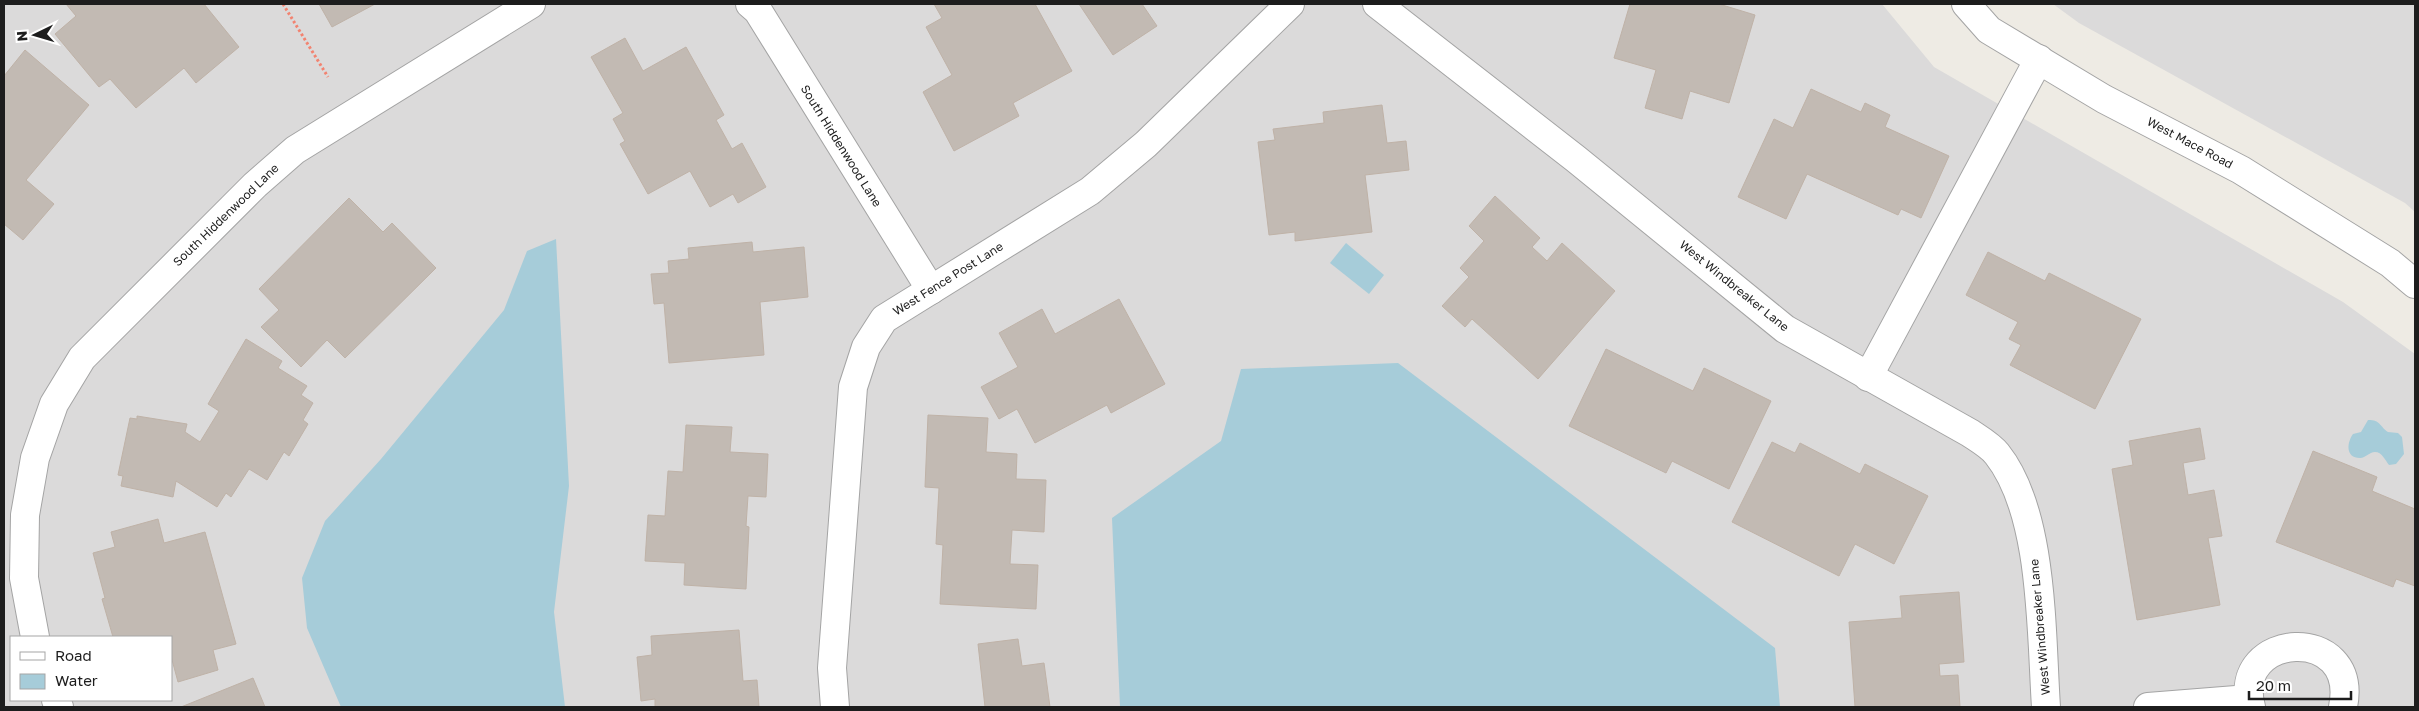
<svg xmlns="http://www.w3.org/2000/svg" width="2419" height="711" viewBox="0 0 2419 711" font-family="'Golos Text',sans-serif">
	<rect width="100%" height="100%" fill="#eeebe4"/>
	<g fill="#dbdada" fill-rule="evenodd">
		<path d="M4,4H1882L1934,67L2343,302L2415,354V707H4ZM11,637H171V700H11Z"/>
		<path d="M2053,4H2415V212L2405,203L2079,23Z"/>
	</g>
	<g fill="#a6ccd9">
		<path d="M556,239L569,486L554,612L565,707H341L307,628L302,578L325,521L381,459L504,310L527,251Z"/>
		<path d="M1346,243L1384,275L1369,294L1330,263Z"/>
		<path d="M1398,363L1775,648L1780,707H1120L1112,518L1221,441L1241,369Z"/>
		<path d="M2368,420C2381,420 2379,426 2388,432L2398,433L2402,437L2404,454L2396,464L2389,465C2385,460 2382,452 2375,452C2369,452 2366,458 2360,458C2345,458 2347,442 2353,434L2361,432Z"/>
	</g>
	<g fill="#c2bab3" stroke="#bfb2a7">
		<path d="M66,4H204L239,47L196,83L184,68L136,108L110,79L99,87L55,34L76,16Z"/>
		<path d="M319,4H375L332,27Z"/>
		<path d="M934,4H1035L1072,71L1013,103L1019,116L954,151L923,92L952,75L926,27L942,18Z"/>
		<path d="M1079,4H1142L1157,26L1113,55Z"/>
		<path d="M1630,4H1719L1755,15L1729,103L1690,91L1682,119L1645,108L1656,70L1614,58Z"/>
		<path d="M625,38L643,71L686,47L724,115L716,120L732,149L742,143L766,187L738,203L733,194L710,207L690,171L648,194L620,144L625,141L613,119L623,113L591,57Z"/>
		<path d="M25,50L89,105L26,180L54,204L23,240L4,224V76Z"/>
		<path d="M1811,89L1861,112L1865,103L1890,115L1885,127L1949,156L1921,218L1901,209L1898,215L1807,174L1786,219L1738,197L1774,119L1793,128Z"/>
		<path d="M1382,105L1387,143L1406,141L1409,170L1365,175L1372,232L1295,241V232L1269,235L1258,142L1275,140L1273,129L1324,123L1323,112Z"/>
		<path d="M1495,196L1540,238L1532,247L1547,261L1562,243L1615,291L1538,379L1472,319L1465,327L1442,306L1469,277L1460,268L1484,241L1469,226Z"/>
		<path d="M349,198L383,232L392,223L436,268L345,358L327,340L301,367L261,327L279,310L259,289Z"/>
		<path d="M752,242L753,252L804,247L808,297L760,302L764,355L669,363L664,303L654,304L651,274L669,273L668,261L689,259L688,248Z"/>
		<path d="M1988,252L2045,281L2049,273L2141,319L2095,409L2010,365L2021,345L2009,339L2018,322L1966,295Z"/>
		<path d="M1119,299L1165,384L1111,413L1107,405L1035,443L1017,409L999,419L981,387L1018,367L999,333L1042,309L1055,334Z"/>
		<path d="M246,339L282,361L278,368L307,386L301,395L313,403L303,420L308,424L289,456L284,452L267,480L249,469L231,497L226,493L217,507L176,481L173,497L121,486L123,476L118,475L130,418L137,419V416L187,424L185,432L200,442L219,411L208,404Z"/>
		<path d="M1606,349L1693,391L1704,368L1771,401L1729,489L1672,461L1666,473L1569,426Z"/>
		<path d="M928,415L988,418L986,452L1017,454L1016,479L1046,480L1044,532L1012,530L1010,564L1038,565L1036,609L940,604L943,545L936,544L939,488L925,487Z"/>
		<path d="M686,425L732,427L730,452L768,454L766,497L748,496L746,526L749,527L746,589L684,585L685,563L645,561L648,515L665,516L668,471L683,472Z"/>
		<path d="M2200,428L2205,459L2183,463L2188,495L2214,490L2222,536L2208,538L2220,605L2137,620L2112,469L2133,465L2129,441Z"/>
		<path d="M1772,442L1795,453L1800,443L1860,474L1865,464L1928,496L1894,564L1855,544L1839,576L1732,522Z"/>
		<path d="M2313,451L2377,477L2372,491L2415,509V586L2396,579L2393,587L2276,542Z"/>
		<path d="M158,519L164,543L205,532L236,644L213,650L218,670L178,682L171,656V637H113L102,599L105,598L93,553L115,547L111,532Z"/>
		<path d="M1959,592L1964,662L1939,664L1940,676L1958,675L1960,707H1855L1849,622L1902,618L1900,596Z"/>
		<path d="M739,630L743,681L757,680L759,707H655V699L641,701L637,657L652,655L651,636Z"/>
		<path d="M1018,639L1022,666L1044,663L1050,707H985L978,644Z"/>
		<path d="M253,678L265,707H181Z"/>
	</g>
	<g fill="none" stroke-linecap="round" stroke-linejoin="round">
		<defs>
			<g id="minor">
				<path d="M750,4L758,11L931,290"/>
				<path d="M1377,4L1576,159L1785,329L1970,433C1979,439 1991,446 1997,454C2044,513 2041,634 2046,707"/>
				<path d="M1966,4L1989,30L2104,99L2241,170L2390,263L2415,284"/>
				<path d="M1868,377L2039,59"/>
				<path d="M35,637L24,578L25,515L35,458L54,404L82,358L255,185L295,150L531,4"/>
				<path d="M56,700L59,707"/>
				<path d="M835,707L832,668L853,387L866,347L884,319L1090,191L1146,144L1290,4"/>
				<path d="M2148,707L2249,699"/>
				<path d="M2251,707C2230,631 2360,623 2343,707"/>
			</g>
		</defs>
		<use href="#minor" stroke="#a4a4a4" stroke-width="30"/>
		<path stroke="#f28370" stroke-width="3" stroke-dasharray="2.5 2.5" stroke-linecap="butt" d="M283,4L328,77"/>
		<use href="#minor" stroke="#fff" stroke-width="28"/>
	</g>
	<g text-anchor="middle" stroke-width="4" stroke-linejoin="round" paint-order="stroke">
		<g font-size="12" fill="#1d1d1d" stroke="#fff">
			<text transform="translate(2190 143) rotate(28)" y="4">West Mace Road</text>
			<text transform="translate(841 146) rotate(58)" y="4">South Hiddenwood Lane</text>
			<text transform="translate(226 215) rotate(-44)" y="4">South Hiddenwood Lane</text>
			<text transform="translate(948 279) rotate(-32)" y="4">West Fence Post Lane</text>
			<text transform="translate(1734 286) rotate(39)" y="4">West Windbreaker Lane</text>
			<text transform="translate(2040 627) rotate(-95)" y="4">West Windbreaker Lane</text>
		</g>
	</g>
	<rect width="2419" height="711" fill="none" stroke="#1d1d1d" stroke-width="10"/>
	<rect x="10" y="636" width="162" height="65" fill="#ffffff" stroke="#a5a5a5"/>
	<rect x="20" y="652" width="25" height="8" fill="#ffffff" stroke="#a5a5a5"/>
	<text x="55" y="661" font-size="15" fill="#1d1d1d">Road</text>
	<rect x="20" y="674" width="25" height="15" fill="#a6ccd9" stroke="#a5a5a5"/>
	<text x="55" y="686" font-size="15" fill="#1d1d1d">Water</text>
	<g transform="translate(35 35) rotate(265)" stroke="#ffffff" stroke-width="4" paint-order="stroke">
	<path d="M0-4L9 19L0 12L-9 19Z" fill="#1d1d1d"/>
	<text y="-8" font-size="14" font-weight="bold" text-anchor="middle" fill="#1d1d1d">N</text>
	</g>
	<path d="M2249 691v8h102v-8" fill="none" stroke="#1d1d1d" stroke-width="2.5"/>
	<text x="2256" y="691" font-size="15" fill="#1d1d1d" stroke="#ffffff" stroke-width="4" paint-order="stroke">20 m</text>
</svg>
